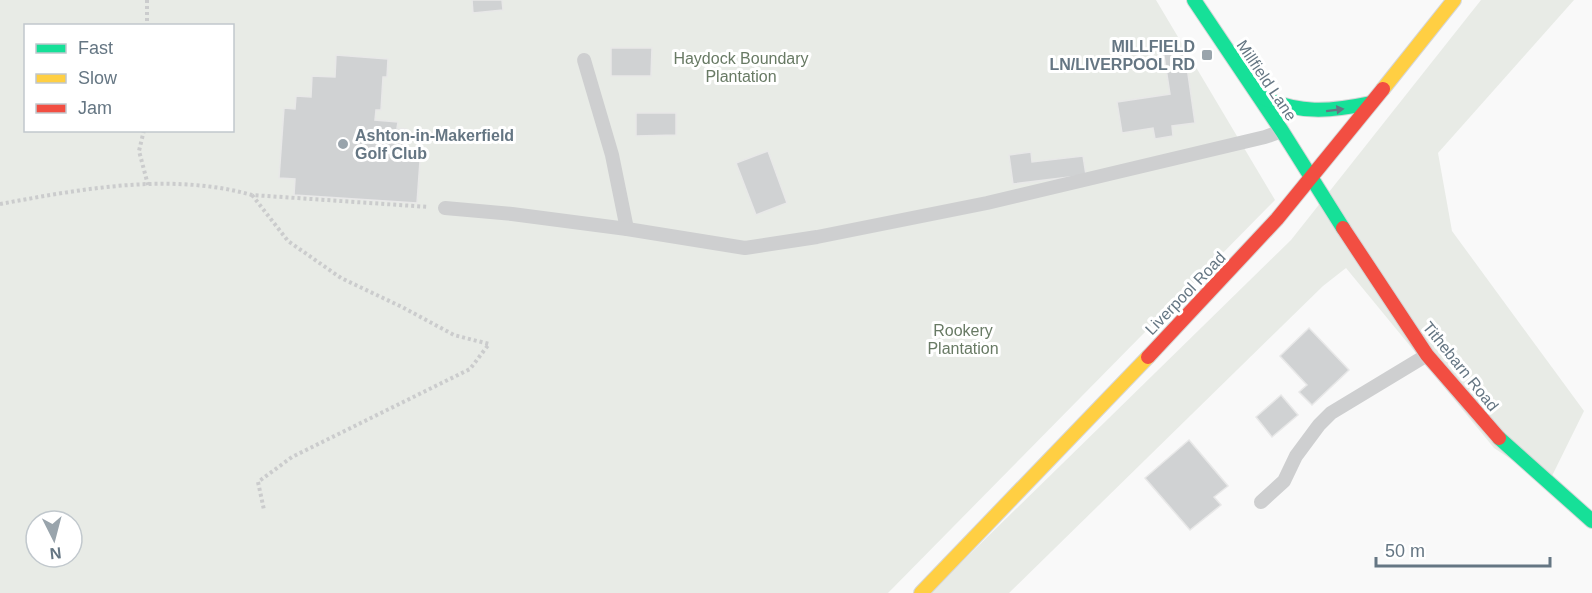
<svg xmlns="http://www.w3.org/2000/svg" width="1592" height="593" viewBox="0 0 1592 593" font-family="Arial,sans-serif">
	<rect width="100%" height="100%" fill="#f9f9f9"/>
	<g fill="#e8ebe6" fill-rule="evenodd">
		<path d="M0,0H1156L1275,200L888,593H0ZM26,26H232V130H26ZM36,521H72V557H36Z"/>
		<path d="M1481,0H1574L1438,153L1452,231L1584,411L1548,484L1494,448L1346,268L1323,286L1009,593H930L1291,240Z"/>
	</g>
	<g fill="#d0d2d3" stroke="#e8e8e8" stroke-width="1.5">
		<path d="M472,0H502L503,10L473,13Z"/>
		<path d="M1184,46L1195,123L1172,126L1173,136L1155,139L1153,128L1122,133L1117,102L1170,94L1163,49Z"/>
		<path d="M611,48H652L651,76H611Z"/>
		<path d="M336,55L388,59L387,77H383L381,110H376L375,120L398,122L397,128L406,129L404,160L420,161L417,203L294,195L295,179L279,178L284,108L295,109L296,96L311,97L312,76L335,77Z"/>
		<path d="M636,113H676V135L636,136Z"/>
		<path d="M768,151L787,203L756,215L736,163Z"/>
		<path d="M1031,152L1032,162L1083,156L1086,175L1013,184L1009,155Z"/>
		<path d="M1309,328L1349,370L1312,405L1299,392L1307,385L1280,356Z"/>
		<path d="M1281,395L1298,415L1272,437L1256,417Z"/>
		<path d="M1189,440L1228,486L1214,497L1221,505L1190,530L1145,478Z"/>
	</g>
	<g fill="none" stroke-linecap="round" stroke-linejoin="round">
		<defs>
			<g id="fast">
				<path d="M1194,0L1282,131L1343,228"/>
				<path d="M1259,96C1300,114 1328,112 1371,103"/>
				<path d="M1499,438L1592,521"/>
			</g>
			<g id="slow">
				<path d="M1383,89L1454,0"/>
				<path d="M921,593L1148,357"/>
			</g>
			<g id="jam">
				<path d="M1343,228L1427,355L1499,438"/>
				<path d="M1148,357L1277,219L1383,89"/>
			</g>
		</defs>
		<use href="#fast" stroke="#d5d6d7" stroke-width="16"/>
		<use href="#slow" stroke="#d5d6d7" stroke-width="16"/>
		<use href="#jam" stroke="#d5d6d7" stroke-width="16"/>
		<g stroke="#cbcccd" stroke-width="4" stroke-dasharray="3 3" stroke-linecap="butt">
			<path d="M147,0V26"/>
			<path d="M144,130L139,151L148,185"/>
			<path d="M252,195L288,241L341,278L402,307L454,335L489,344L470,369L292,457L258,482L264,510"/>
			<path d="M0,204C82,189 170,172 252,195L429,207"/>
		</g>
		<g stroke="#cecfd0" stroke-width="14">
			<path d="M584,60L612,155L627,229"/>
			<path d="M445,208L512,214L627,229L745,248L817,237L987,203L1265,137L1282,131"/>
			<path d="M1261,502L1284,481L1296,456L1319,425L1331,413L1427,355"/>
		</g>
		<use href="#fast" stroke="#16e098" stroke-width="14"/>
		<use href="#slow" stroke="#ffcf43" stroke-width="14"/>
		<use href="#jam" stroke="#f24e42" stroke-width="14"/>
	</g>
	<defs><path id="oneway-solid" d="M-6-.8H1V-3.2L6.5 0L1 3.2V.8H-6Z" transform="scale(1.5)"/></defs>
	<use fill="#657683" href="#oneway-solid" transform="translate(1335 110) rotate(-7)"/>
	<g fill="#99a4ac" stroke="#fff" stroke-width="2">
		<rect x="1201" y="49" width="12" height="12" rx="3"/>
		<circle cx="343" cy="144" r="6"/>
	</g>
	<g text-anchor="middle" stroke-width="6" stroke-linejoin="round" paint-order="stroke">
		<g font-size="16" font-weight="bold" fill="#657683" stroke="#fff" text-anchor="end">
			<text x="1195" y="52">MILLFIELD<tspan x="1195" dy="18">LN/LIVERPOOL RD</tspan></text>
			<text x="355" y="141" text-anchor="start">Ashton-in-Makerfield<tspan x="355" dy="18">Golf Club</tspan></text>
		</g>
		<g font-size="16" fill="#687a64" stroke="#fff">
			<text x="741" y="64">Haydock Boundary<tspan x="741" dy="18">Plantation</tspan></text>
			<text x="963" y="336">Rookery<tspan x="963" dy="18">Plantation</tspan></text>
		</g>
		<g font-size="16" fill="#657683" stroke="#fff">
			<text transform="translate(1267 80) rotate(56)" y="6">Millfield Lane</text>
			<text transform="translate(1185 293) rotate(-46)" y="6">Liverpool Road</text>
			<text transform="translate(1461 366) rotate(51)" y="6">Tithebarn Road</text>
		</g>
	</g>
	<rect x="24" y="24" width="210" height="108" fill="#ffffff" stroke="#c1c8cd" stroke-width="1.5"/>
	<rect x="36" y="44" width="30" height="9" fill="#16e098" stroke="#c1c8cd" stroke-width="1.5"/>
	<text x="78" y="54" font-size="18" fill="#657683">Fast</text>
	<rect x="36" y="74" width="30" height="9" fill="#ffcf43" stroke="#c1c8cd" stroke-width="1.5"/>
	<text x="78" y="84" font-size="18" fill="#657683">Slow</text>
	<rect x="36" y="104" width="30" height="9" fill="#f24e42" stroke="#c1c8cd" stroke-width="1.5"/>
	<text x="78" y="114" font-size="18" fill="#657683">Jam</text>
	<g transform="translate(54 539) rotate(174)"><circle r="28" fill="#ffffff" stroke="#c1c8cd" stroke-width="1.5"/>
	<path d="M0-4.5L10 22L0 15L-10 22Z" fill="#99a4ac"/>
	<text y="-9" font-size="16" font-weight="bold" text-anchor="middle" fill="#657683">N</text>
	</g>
	<path d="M1376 557v9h174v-9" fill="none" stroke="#657683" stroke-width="3"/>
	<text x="1385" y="557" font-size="18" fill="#657683" stroke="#ffffff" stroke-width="4.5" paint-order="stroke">50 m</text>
</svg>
